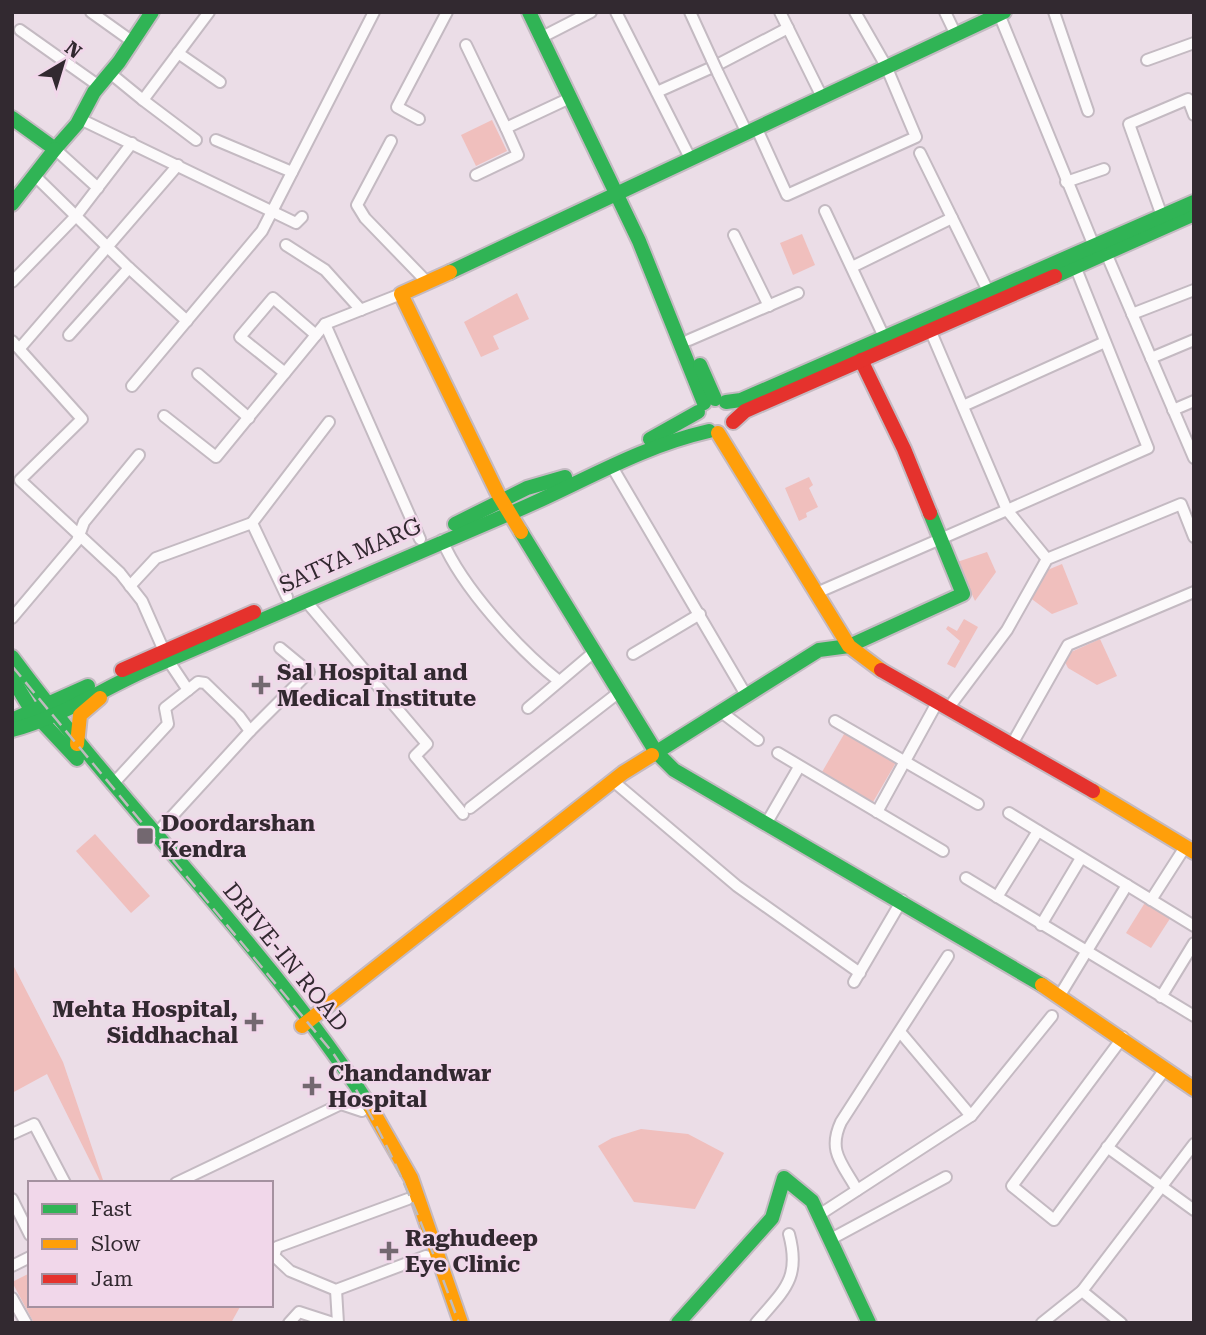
<svg xmlns="http://www.w3.org/2000/svg" width="1206" height="1335" viewBox="0 0 1206 1335" font-family="'Roboto Serif',serif">
	<rect width="100%" height="100%" fill="#ebdde7"/>
	<g fill="#f0bfbd">
		<path d="M492,120L507,151L476,166L461,135Z"/>
		<path d="M802,234L815,265L793,275L780,243Z"/>
		<path d="M517,293L529,319L493,336L499,349L481,357L464,322Z"/>
		<path d="M809,477L813,485L809,488L818,507L806,513L807,517L799,521L785,488Z"/>
		<path d="M987,552L996,572L975,601L957,562Z"/>
		<path d="M1062,564L1078,604L1052,614L1029,597L1045,571Z"/>
		<path d="M964,619L978,627L955,668L947,664L960,641L946,629L948,626L957,631Z"/>
		<path d="M1100,639L1117,676L1097,685L1068,668L1062,656Z"/>
		<path d="M847,729L898,759L873,802L822,772Z"/>
		<path d="M95,834L150,896L131,913L76,851Z"/>
		<path d="M1146,901L1171,917L1151,948L1126,933Z"/>
		<path d="M12,963L63,1062L104,1183H101L47,1074L12,1093Z"/>
		<path d="M641,1129L688,1134L724,1153L695,1209L634,1202L598,1146L612,1138Z"/>
		<path d="M30,1273V1305H241L231,1323H34L12,1282Z"/>
	</g>
	<g fill="none" stroke-linecap="round" stroke-linejoin="round">
		<defs>
			<g id="street">
				<path d="M91,12L133,42"/>
				<path d="M616,12L690,158"/>
				<path d="M690,12L712,60"/>
				<path d="M780,12L821,95"/>
				<path d="M945,12L956,35"/>
				<path d="M1054,12L1088,111"/>
				<path d="M999,14L1094,246"/>
				<path d="M20,30L99,86"/>
				<path d="M548,34L591,12"/>
				<path d="M466,45L506,128"/>
				<path d="M178,53L220,82"/>
				<path d="M1147,60L1194,43"/>
				<path d="M110,73L143,100L209,12"/>
				<path d="M718,73L746,131"/>
				<path d="M657,92L715,66L788,28"/>
				<path d="M143,100L196,140"/>
				<path d="M80,119L296,223L302,217"/>
				<path d="M419,119L397,107L447,12"/>
				<path d="M756,127L787,195L916,137L886,66L855,12"/>
				<path d="M216,140L292,172"/>
				<path d="M391,141L357,205L365,218L427,282"/>
				<path d="M55,149L98,188"/>
				<path d="M920,153L989,293"/>
				<path d="M476,175L518,155L506,128L570,98"/>
				<path d="M35,176L129,268L69,335"/>
				<path d="M1066,182L1104,169"/>
				<path d="M825,211L885,339"/>
				<path d="M1162,216L1129,124L1188,99L1194,115"/>
				<path d="M734,235L769,306"/>
				<path d="M286,245L325,270L361,310"/>
				<path d="M1106,253L1194,458"/>
				<path d="M852,267L952,218"/>
				<path d="M129,268L187,321"/>
				<path d="M12,282L76,216L132,143"/>
				<path d="M1132,314L1194,290"/>
				<path d="M325,324L420,539"/>
				<path d="M931,332L1007,510L1148,448L1075,266"/>
				<path d="M689,340L798,293"/>
				<path d="M12,341L82,419L20,480L120,573L142,601L168,660L188,690L165,708L168,724L112,785"/>
				<path d="M20,348L178,165"/>
				<path d="M1151,358L1194,340"/>
				<path d="M285,373L240,337L273,298L316,335"/>
				<path d="M198,374L249,418"/>
				<path d="M132,386L262,231L374,12"/>
				<path d="M963,406L1105,342"/>
				<path d="M1173,410L1194,401"/>
				<path d="M164,416L216,457L325,324L401,294"/>
				<path d="M611,465L746,695"/>
				<path d="M442,540C462,587 519,650 559,681"/>
				<path d="M130,586L156,558L252,523"/>
				<path d="M821,591L1007,510L1047,559"/>
				<path d="M287,597L252,523L329,422"/>
				<path d="M305,600L427,744L415,756L463,814"/>
				<path d="M12,618L77,541L84,522L139,455"/>
				<path d="M633,654L700,614"/>
				<path d="M953,702L1007,630L1047,559L1181,504L1194,537"/>
				<path d="M528,708L594,652"/>
				<path d="M720,711L758,740"/>
				<path d="M835,721L978,804"/>
				<path d="M250,731L309,672L280,648"/>
				<path d="M1016,737L1068,645L1194,592"/>
				<path d="M778,753L943,851"/>
				<path d="M613,781L737,886L860,973"/>
				<path d="M470,808L618,693"/>
				<path d="M877,812L938,701"/>
				<path d="M1009,813L1194,926"/>
				<path d="M766,824L799,767"/>
				<path d="M155,835L250,731L239,716L205,683L198,682L188,690"/>
				<path d="M966,878L1194,1016"/>
				<path d="M997,897L1038,831"/>
				<path d="M1151,900L1185,847"/>
				<path d="M1041,925L1081,858"/>
				<path d="M854,982L902,900"/>
				<path d="M1060,995L1127,885"/>
				<path d="M1161,997L1194,943"/>
				<path d="M901,1033L971,1116"/>
				<path d="M1123,1037L1012,1186L1054,1220L1166,1068"/>
				<path d="M12,1134L34,1124L65,1183"/>
				<path d="M1107,1147L1194,1210"/>
				<path d="M176,1183L341,1104L362,1111"/>
				<path d="M857,1190C843,1164 827,1152 841,1122L948,956"/>
				<path d="M12,1199L30,1235"/>
				<path d="M408,1199L277,1247L274,1256L290,1271L336,1290L426,1256"/>
				<path d="M819,1215L971,1116L1052,1016"/>
				<path d="M831,1239L946,1177"/>
				<path d="M12,1266L30,1257"/>
				<path d="M336,1290L338,1323"/>
				<path d="M12,1298L26,1323"/>
				<path d="M289,1323L299,1312L333,1323"/>
				<path d="M756,1323C784,1290 801,1279 789,1234"/>
				<path d="M1042,1323L1082,1291"/>
				<path d="M1121,1323L1082,1291L1194,1144"/>
			</g>
			<g id="fast">
				<path d="M529,12L639,241L704,403"/>
				<path d="M12,118L55,149L77,124L94,92L119,62L152,12"/>
				<path d="M12,204L55,149"/>
				<path d="M450,272L1004,12"/>
				<path d="M1055,276L1194,214"/>
				<path d="M700,365L715,399"/>
				<path d="M726,402L741,400L1194,202"/>
				<path d="M650,439L698,412"/>
				<path d="M455,524L527,488L565,477"/>
				<path d="M521,532L656,752L674,770L1042,985"/>
				<path d="M12,657C126,811 266,946 371,1108"/>
				<path d="M12,678L32,711L77,759"/>
				<path d="M12,720L88,686"/>
				<path d="M12,730C61,717 106,687 152,667C274,614 396,562 518,510C583,482 639,447 709,431"/>
				<path d="M652,755L819,650L849,646L963,594L930,513"/>
				<path d="M678,1323L772,1218L784,1178L812,1201L869,1323"/>
			</g>
			<g id="slow">
				<path d="M450,272L401,294L498,494L521,532"/>
				<path d="M718,433L849,646L881,670"/>
				<path d="M77,744L80,715L100,698"/>
				<path d="M1093,791L1194,852"/>
				<path d="M1042,985L1194,1089"/>
				<path d="M302,1026L623,773L652,755"/>
				<path d="M371,1108L411,1178L461,1323"/>
			</g>
			<g id="jam">
				<path d="M861,360L904,449L930,513"/>
				<path d="M733,422L745,411L1055,276"/>
				<path d="M122,670L254,612"/>
				<path d="M881,670L1093,791"/>
			</g>
		</defs>
		<use href="#street" stroke="#c4bac2" stroke-width="14"/>
		<use href="#fast" stroke="#c4bac2" stroke-width="18"/>
		<use href="#slow" stroke="#c4bac2" stroke-width="18"/>
		<use href="#jam" stroke="#c4bac2" stroke-width="18"/>
		<use href="#street" stroke="#fcfafb" stroke-width="10"/>
		<use href="#fast" stroke="#30b455" stroke-width="14"/>
		<use href="#slow" stroke="#ff9f0a" stroke-width="14"/>
		<use href="#jam" stroke="#e5322d" stroke-width="14"/>
		<path stroke="#bebbbd" stroke-width="2.5" stroke-dasharray="14 7" stroke-linecap="butt" d="M12,666L333,1053C390,1138 424,1227 459,1323"/>
		<defs>
			<path id="street-bridge" d="M712,60L718,73"/>
		</defs>
		<use href="#street-bridge" stroke="#c4bac2" stroke-width="14" stroke-linecap="butt"/>
		<use href="#street-bridge" stroke="#fcfafb" stroke-width="10"/>
	</g>
	<g fill="#736870" stroke="#f1d7ea" stroke-width="2.5">
		<path d="M257.5 674.5h7v7h7v7h-7v7h-7v-7h-7v-7h7z"/>
		<rect x="136" y="827" width="18" height="18" rx="3.5"/>
		<path d="M250.5 1011.5h7v7h7v7h-7v7h-7v-7h-7v-7h7z"/>
		<path d="M308.5 1075.5h7v7h7v7h-7v7h-7v-7h-7v-7h7z"/>
		<path d="M385.5 1240.5h7v7h7v7h-7v7h-7v-7h-7v-7h7z"/>
	</g>
	<g text-anchor="middle" stroke-width="5" stroke-linejoin="round" paint-order="stroke">
		<g font-size="23" fill="#322930" stroke="#f1d7ea">
			<text transform="translate(350 555) rotate(-24)" y="8">SATYA MARG</text>
			<text transform="translate(286 957) rotate(51)" y="8">DRIVE-IN ROAD</text>
		</g>
		<g font-size="23" font-weight="bold" fill="#322930" stroke="#f1d7ea" text-anchor="start">
			<text x="277" y="680">Sal Hospital and<tspan x="277" dy="26">Medical Institute</tspan></text>
			<text x="161" y="831">Doordarshan<tspan x="161" dy="26">Kendra</tspan></text>
			<text x="238" y="1017" text-anchor="end">Mehta Hospital,<tspan x="238" dy="26">Siddhachal</tspan></text>
			<text x="328" y="1081">Chandandwar<tspan x="328" dy="26">Hospital</tspan></text>
			<text x="405" y="1246">Raghudeep<tspan x="405" dy="26">Eye Clinic</tspan></text>
		</g>
	</g>
	<rect width="1206" height="1335" fill="none" stroke="#322930" stroke-width="28"/>
	<rect x="28" y="1181" width="245" height="126" fill="#f1d7ea" stroke="#a591a0" stroke-width="2"/>
	<rect x="42" y="1204" width="35" height="10" fill="#30b455" stroke="#a591a0" stroke-width="2"/>
	<text x="91" y="1216" font-size="21" fill="#322930">Fast</text>
	<rect x="42" y="1239" width="35" height="10" fill="#ff9f0a" stroke="#a591a0" stroke-width="2"/>
	<text x="91" y="1251" font-size="21" fill="#322930">Slow</text>
	<rect x="42" y="1274" width="35" height="10" fill="#e5322d" stroke="#a591a0" stroke-width="2"/>
	<text x="91" y="1286" font-size="21" fill="#322930">Jam</text>
	<g transform="translate(63 63) rotate(38)" stroke="#f1d7ea" stroke-width="5" paint-order="stroke">
	<path d="M0-5L12 26L0 18L-12 26Z" fill="#322930"/>
	<text y="-10" font-size="19" font-weight="bold" text-anchor="middle" fill="#322930">N</text>
	</g>
</svg>
